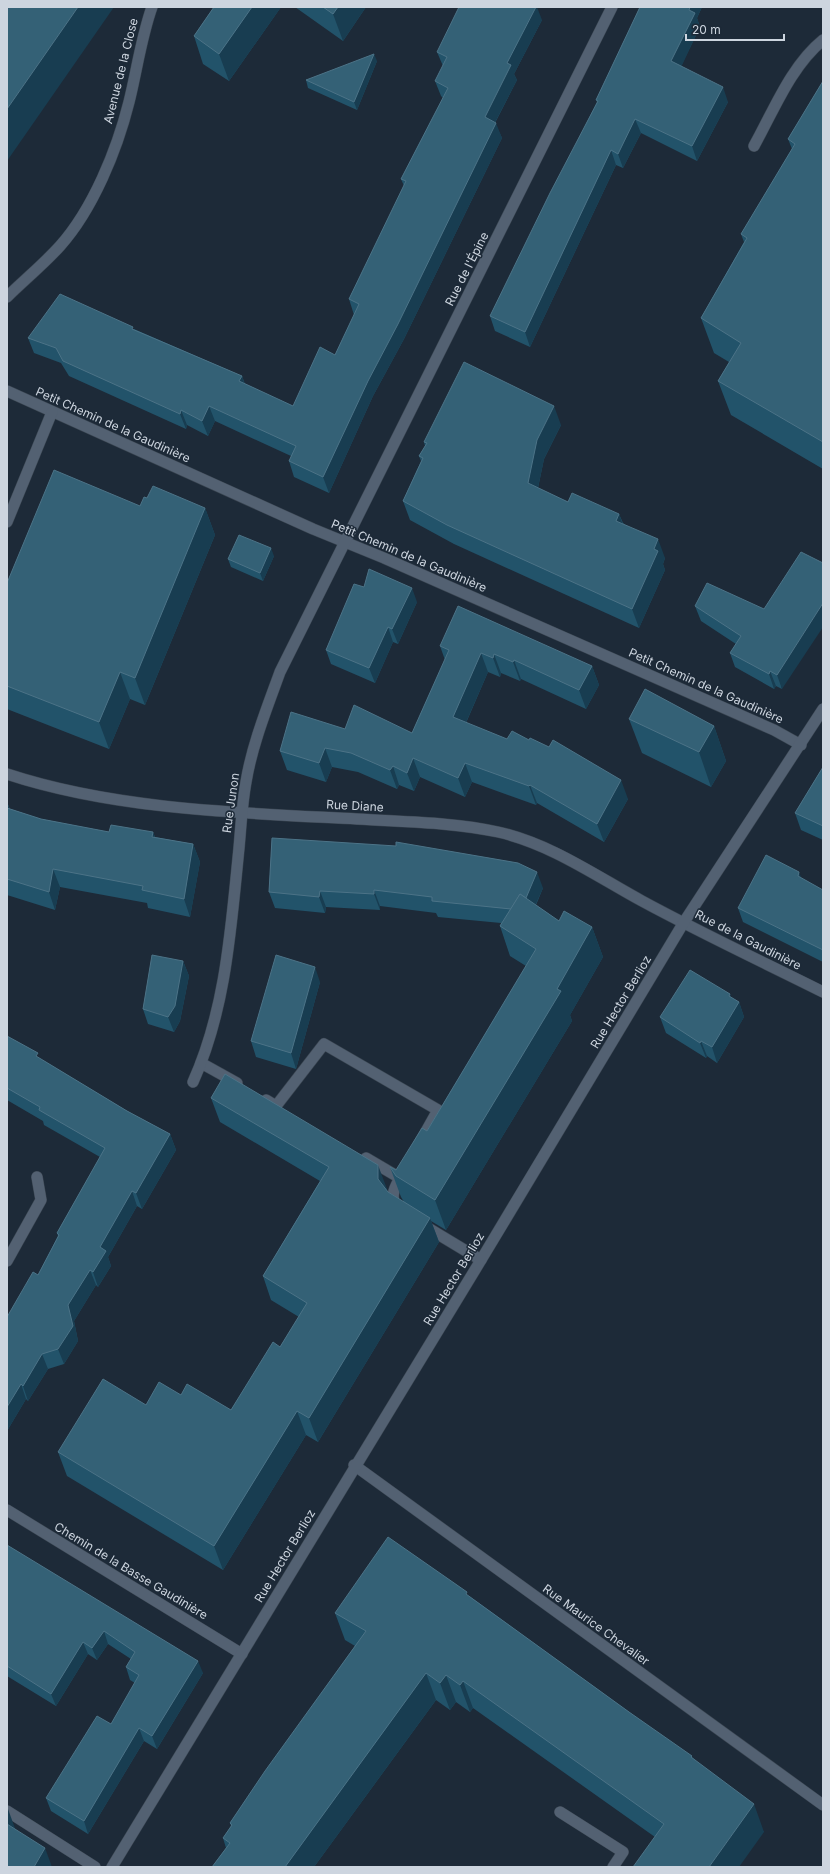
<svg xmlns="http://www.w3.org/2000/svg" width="830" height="1874" viewBox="0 0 830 1874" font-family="Inter,sans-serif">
	<rect width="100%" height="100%" fill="#1d2a38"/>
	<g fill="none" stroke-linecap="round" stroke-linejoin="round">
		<defs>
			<g id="service">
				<path d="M754,146C774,110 791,66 823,40"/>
				<path d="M201,1063L237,1083"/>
				<path d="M266,1100L276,1106L324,1044L438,1110L419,1144"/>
				<path d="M366,1158L400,1178"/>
				<path d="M397,1208C388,1195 397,1183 404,1171"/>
				<path d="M423,1225L481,1260"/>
				<path d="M7,1811L95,1867"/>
				<path d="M560,1812L623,1852L613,1867"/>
			</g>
			<g id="minor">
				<path d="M7,297C24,280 44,264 60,246C93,209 117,150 129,102C137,70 141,38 152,7"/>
				<path d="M7,391L313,529L384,558L774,730L801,745"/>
				<path d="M7,522L52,412"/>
				<path d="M7,774C116,810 243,813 357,819C404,822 452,822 498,832C551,844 596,876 642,901C701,933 763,962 823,992"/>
				<path d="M193,1082C226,1009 231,927 239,848C241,826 242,804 246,782C252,745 267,708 280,672L612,7"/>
				<path d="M7,1261L41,1200L37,1177"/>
				<path d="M354,1465L823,1805"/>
				<path d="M7,1510L242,1654"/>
				<path d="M112,1867L481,1260L684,922L823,709"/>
			</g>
		</defs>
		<use href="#service" stroke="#3a4551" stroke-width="12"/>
		<use href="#minor" stroke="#3a4551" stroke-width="12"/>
		<use href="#service" stroke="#536172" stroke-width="11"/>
		<use href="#minor" stroke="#536172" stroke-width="11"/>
	</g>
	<g fill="#22536a">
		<path d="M214,7H281L229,81L203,64L194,36Z"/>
		<path d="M295,7H366L343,41Z"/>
		<path d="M640,7H702L697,18L700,27L681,66L728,102L697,161L641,133L623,168L616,165L530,347L495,331L490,316L597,102L596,100Z"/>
		<path d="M542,20L514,74L517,80L495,123L502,138L404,339L373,396L329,493L294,477L289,461L291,456L215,421L208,436L187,425L186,429L69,376L61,363L34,353L28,338L134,329L242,376L245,384L293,406L335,355L354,315L349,299L404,186L401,179L443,98L441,96L435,81L443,66L437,52Z"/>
		<path d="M377,61L357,110L308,88L306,80Z"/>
		<path d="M823,81V469L731,415L718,381L729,362L714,353L701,318L744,242L741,234L792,149L788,139Z"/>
		<path d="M561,425L544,459L538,488L568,502L619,514L623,523L665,558L663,564L665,570L639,628L454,544L410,520L403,501L421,461L419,456L425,446L424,442Z"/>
		<path d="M147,498L205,508L215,535L145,705L130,699L109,749L7,709V583L140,506Z"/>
		<path d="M274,556L263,581L231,567L228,559Z"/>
		<path d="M417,602L398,644L393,642L375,683L331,664L326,650Z"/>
		<path d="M695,606L764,609L782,689L776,686L774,689L735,667L730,653L736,644L701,621Z"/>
		<path d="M440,646L592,666L599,685L586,709L521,679L520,681L501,673L500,677L488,672L466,723L628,799L604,842L537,803L536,805L472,782L465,797L420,777L414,791L399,785L397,789L358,772L332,767L326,782L287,770L280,751L345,729L412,733L445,660Z"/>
		<path d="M629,719L714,726L726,761L711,787L642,753Z"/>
		<path d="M823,767V840L801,830L795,813Z"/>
		<path d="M7,802L10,809L41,819L109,832H153L155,837L193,844L200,862L190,917L148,908L147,903L60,887L55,910L7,895Z"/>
		<path d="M272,838L543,888L536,905L559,921L592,927L603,957L570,1015L572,1021L446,1230L431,1221L439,1242L318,1442L306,1435L223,1570L67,1476L58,1452L146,1405L181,1395L231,1410L280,1347L299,1317L271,1300L263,1276L320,1181L220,1122L211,1098L387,1189V1190L388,1192L404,1202L401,1197L390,1167L396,1170L427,1131L526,966L510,956L500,926L501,923L438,917L436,913L380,906V910L326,907L325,913L275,908L269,892Z"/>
		<path d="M801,878L823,890V962L743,922L738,908Z"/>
		<path d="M183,961L189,976L180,1021L174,1032L148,1024L143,1009Z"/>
		<path d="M320,982L296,1069L256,1057L251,1041Z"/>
		<path d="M731,997L739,1002L744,1017L717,1063L707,1056L706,1058L666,1033L660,1017Z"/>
		<path d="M7,1036L39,1058L127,1111L170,1134L176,1150L142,1209L137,1206L108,1257L111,1266L98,1287L96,1285L74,1321L78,1341L64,1364L48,1369L28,1401L26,1399L7,1431L38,1275L58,1236L57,1233L100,1157L44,1125L43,1121L7,1100Z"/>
		<path d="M7,1545L203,1673L157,1749L144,1741L88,1834L51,1811L46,1798L111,1724L135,1683L130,1680L126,1667L131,1659L108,1644L97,1660L88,1654L56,1706L7,1676Z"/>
		<path d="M469,1596L629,1712L693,1758L764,1832L655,1837L473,1708L470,1712L456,1702L450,1710L436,1700L314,1867H212L226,1848L223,1838L231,1826L230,1823L355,1646L345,1640L335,1613Z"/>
	</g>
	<g fill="#183d51">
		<path d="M78,7H114L7,161V109Z"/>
		<path d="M252,7H281L229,81L219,54Z"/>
		<path d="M338,7H366L343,41L333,14Z"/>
		<path d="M536,7H537L542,20L514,74L517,80L490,132L485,117L507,63Z"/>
		<path d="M690,7H702L697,18L700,27L677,76L671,61Z"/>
		<path d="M374,54L377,61L357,110L354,102Z"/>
		<path d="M723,87L728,102L697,161L692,146Z"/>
		<path d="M635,119L641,133L623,168L618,154Z"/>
		<path d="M496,123L502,138L404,339L373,396L329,493L323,477L368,381Z"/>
		<path d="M611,150L616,165L530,347L525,332Z"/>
		<path d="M242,376L247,391L239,381Z"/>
		<path d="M209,406L215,421L208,436L202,421Z"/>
		<path d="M554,406L561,425L544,459L535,502L528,483L537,440Z"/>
		<path d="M181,410L187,425L186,429L180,414Z"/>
		<path d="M205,508L215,535L145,705L135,678Z"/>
		<path d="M619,514L626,533L616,521Z"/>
		<path d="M658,539L665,558L663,564L665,570L639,628L632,609L654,549Z"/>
		<path d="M271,548L274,556L263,581L260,573Z"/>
		<path d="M412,588L417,602L398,644L392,629Z"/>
		<path d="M823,603V627L782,689L777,675Z"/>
		<path d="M388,627L393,642L375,683L369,668Z"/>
		<path d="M481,653L488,672L460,736L453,717Z"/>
		<path d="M494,654L501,673L500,677L493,658Z"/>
		<path d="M514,660L521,679L520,681L513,662Z"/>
		<path d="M592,666L599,685L586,709L579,690Z"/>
		<path d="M770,671L776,686L774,689L769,674Z"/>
		<path d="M120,672L130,699L109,749L99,722Z"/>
		<path d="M714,726L726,761L711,787L699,752Z"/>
		<path d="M325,748L332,767L326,782L319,763Z"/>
		<path d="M413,758L420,777L414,791L407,773Z"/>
		<path d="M465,763L472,782L465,797L458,778Z"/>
		<path d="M393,766L399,785L397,789L390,770Z"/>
		<path d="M621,780L628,799L604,842L597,824Z"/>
		<path d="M530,785L537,803L536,805L529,786Z"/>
		<path d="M7,802L10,810L7,821Z"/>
		<path d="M153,832L159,850L152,837Z"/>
		<path d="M193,844L200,862L190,917L184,899Z"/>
		<path d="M53,869L60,887L55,910L49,892Z"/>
		<path d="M537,872L543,888L526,926L520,910Z"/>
		<path d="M799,872L805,887L798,876Z"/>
		<path d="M374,890L380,906V910L374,894Z"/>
		<path d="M320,891L326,907L325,913L319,897Z"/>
		<path d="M592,927L603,957L570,1015L572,1021L446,1230L435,1200Z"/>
		<path d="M183,961L189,976L180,1021L174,1032L168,1017Z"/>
		<path d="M315,967L320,982L296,1069L291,1053Z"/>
		<path d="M730,994L735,1008L739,1002L744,1017L717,1063L712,1047Z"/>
		<path d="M701,1041L707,1056L706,1058L700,1043Z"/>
		<path d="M170,1134L176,1150L142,1209L136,1193Z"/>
		<path d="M378,1165L387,1189V1203L378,1179Z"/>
		<path d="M132,1191L137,1206L108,1257L111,1266L98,1287L93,1272L100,1247Z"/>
		<path d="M430,1218L439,1242L318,1442L309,1418Z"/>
		<path d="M90,1270L96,1285L74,1321L78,1341L64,1364L58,1349L68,1305Z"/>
		<path d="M42,1354L48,1369L28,1401L23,1386Z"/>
		<path d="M21,1384L26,1399L7,1431V1407Z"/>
		<path d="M297,1411L306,1435L223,1570L214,1546Z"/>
		<path d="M104,1631L108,1644L97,1660L92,1648Z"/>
		<path d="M83,1642L88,1654L56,1706L51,1694Z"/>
		<path d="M198,1661L203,1673L157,1749L152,1736Z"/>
		<path d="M426,1673L436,1700L314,1867H285Z"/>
		<path d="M446,1675L456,1702L450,1710L440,1683Z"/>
		<path d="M463,1681L473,1708L470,1712L460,1685Z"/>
		<path d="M139,1728L144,1741L88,1834L84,1821Z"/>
		<path d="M754,1804L764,1832L739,1867H709Z"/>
		<path d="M8,1809L17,1834L7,1838V1810Z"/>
		<path d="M45,1848L52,1867H34Z"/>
	</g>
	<g fill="#346176" stroke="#4c7387">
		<path d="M7,7H78L7,109Z"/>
		<path d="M214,7H252L219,54L194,36Z"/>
		<path d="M323,7H338L333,14Z"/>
		<path d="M459,7H536L507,63L511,65L485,117L496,123L398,324L368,381L323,477L289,461L296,446L209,406L202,421L181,410L180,414L63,361L56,348L28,338L60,294L133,327L132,329L242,376L239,381L293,406L320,347L335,355L359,304L349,299L406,181L401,179L448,88L435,81L447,57L437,52Z"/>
		<path d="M640,7H690L689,10L695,13L671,61L723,87L692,146L635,119L618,154L611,150L525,332L490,316L550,193L598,101L596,100Z"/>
		<path d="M374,54L354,102L306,80Z"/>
		<path d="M823,81V442L718,381L741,343L701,318L747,238L741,234L795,144L788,139Z"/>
		<path d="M464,362L554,406L537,440L528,483L568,502L572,493L619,514L616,521L658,539L654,549L658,551L632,609L447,525L403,501L423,458L419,456L427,443L424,442Z"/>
		<path d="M54,470L140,506L144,497L147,498L153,486L205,508L135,678L120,672L99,722L7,686V583Z"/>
		<path d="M239,535L271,548L260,573L228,559Z"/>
		<path d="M801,552L823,563V603L777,675L770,671L769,674L730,653L741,636L695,606L707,583L764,609Z"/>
		<path d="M369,569L412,588L392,629L388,627L369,668L326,650L354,584L364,587Z"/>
		<path d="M458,606L592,666L579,690L514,660L513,662L494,654L493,658L481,653L453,717L507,739L512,731L529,740L530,738L549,747L553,740L621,780L597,824L530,785L529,786L465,763L458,778L413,758L407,773L393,766L390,770L351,753L325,748L319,763L280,751L291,712L345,729L354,705L412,733L449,650L440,646Z"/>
		<path d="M645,689L714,726L699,752L629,719Z"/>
		<path d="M823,767V826L795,813Z"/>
		<path d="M7,808L41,819L109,832L111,825L153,832L152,837L193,844L184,899L142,890L143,886L53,869L49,892L7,879Z"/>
		<path d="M272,838L396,846V842L518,863L537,872L526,898L520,894L511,909L432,901V897L374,890V894L320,891L319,897L269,892Z"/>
		<path d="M766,855L799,872L798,876L823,890V950L738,908Z"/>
		<path d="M520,894L559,921L564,911L592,927L557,989L561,991L435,1200L396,1176L390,1167L396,1170L422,1128L427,1131L536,949L500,926Z"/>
		<path d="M152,955L183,961L175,1006L168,1017L143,1009Z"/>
		<path d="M276,955L315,967L291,1053L251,1041Z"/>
		<path d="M690,970L730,994L729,996L739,1002L712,1047L701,1041L700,1043L660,1017Z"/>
		<path d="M7,1036L38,1053L36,1056L127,1111L170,1134L136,1193L132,1191L100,1247L106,1251L93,1272L90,1270L68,1305L73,1326L58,1349L42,1354L23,1386L21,1384L7,1407V1317L33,1272L38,1275L59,1235L57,1233L105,1148L39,1110L40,1107L7,1088Z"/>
		<path d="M225,1074L378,1165V1179L388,1192L430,1218L309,1418L297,1411L214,1546L58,1452L103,1379L146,1405L159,1382L181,1395L187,1384L231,1410L273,1342L280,1347L307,1303L263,1276L329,1167L211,1098Z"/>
		<path d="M388,1537L467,1592L466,1594L629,1712L692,1756L691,1757L754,1804L709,1867H633L664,1824L463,1681L460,1685L446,1675L440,1683L426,1673L285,1867H212L230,1843L223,1838L232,1825L230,1823L265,1771L366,1631L335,1613Z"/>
		<path d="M7,1545L198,1661L152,1736L139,1728L84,1821L46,1798L97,1716L111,1724L139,1675L126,1667L135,1652L104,1631L92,1648L83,1642L51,1694L7,1666Z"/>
		<path d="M7,1824L45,1848L34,1867H7Z"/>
	</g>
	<g text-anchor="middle" stroke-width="3" stroke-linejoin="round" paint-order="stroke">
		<g font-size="12" fill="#cdd5df" stroke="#1d2a38">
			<text transform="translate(121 71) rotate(-76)" y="4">Avenue de la Close</text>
			<text transform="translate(467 269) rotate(-63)" y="4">Rue de l'Épine</text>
			<text transform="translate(113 425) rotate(24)" y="4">Petit Chemin de la Gaudinière</text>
			<text transform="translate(409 556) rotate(23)" y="4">Petit Chemin de la Gaudinière</text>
			<text transform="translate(706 686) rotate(24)" y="4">Petit Chemin de la Gaudinière</text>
			<text transform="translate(231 803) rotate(-82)" y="4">Rue Junon</text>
			<text transform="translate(355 806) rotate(3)" y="4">Rue Diane</text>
			<text transform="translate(748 940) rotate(27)" y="4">Rue de la Gaudinière</text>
			<text transform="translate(621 1002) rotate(-59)" y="4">Rue Hector Berlioz</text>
			<text transform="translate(454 1279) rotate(-59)" y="4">Rue Hector Berlioz</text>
			<text transform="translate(285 1556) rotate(-59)" y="4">Rue Hector Berlioz</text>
			<text transform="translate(131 1571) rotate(31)" y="4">Chemin de la Basse Gaudinière</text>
			<text transform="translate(596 1625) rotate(36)" y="4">Rue Maurice Chevalier</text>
		</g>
	</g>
	<rect width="830" height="1874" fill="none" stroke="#cdd5df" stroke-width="16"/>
	<path d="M686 34v6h98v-6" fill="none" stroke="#cdd5df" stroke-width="2"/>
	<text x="692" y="34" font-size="12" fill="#cdd5df" stroke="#1d2a38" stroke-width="3" paint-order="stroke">20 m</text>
</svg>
